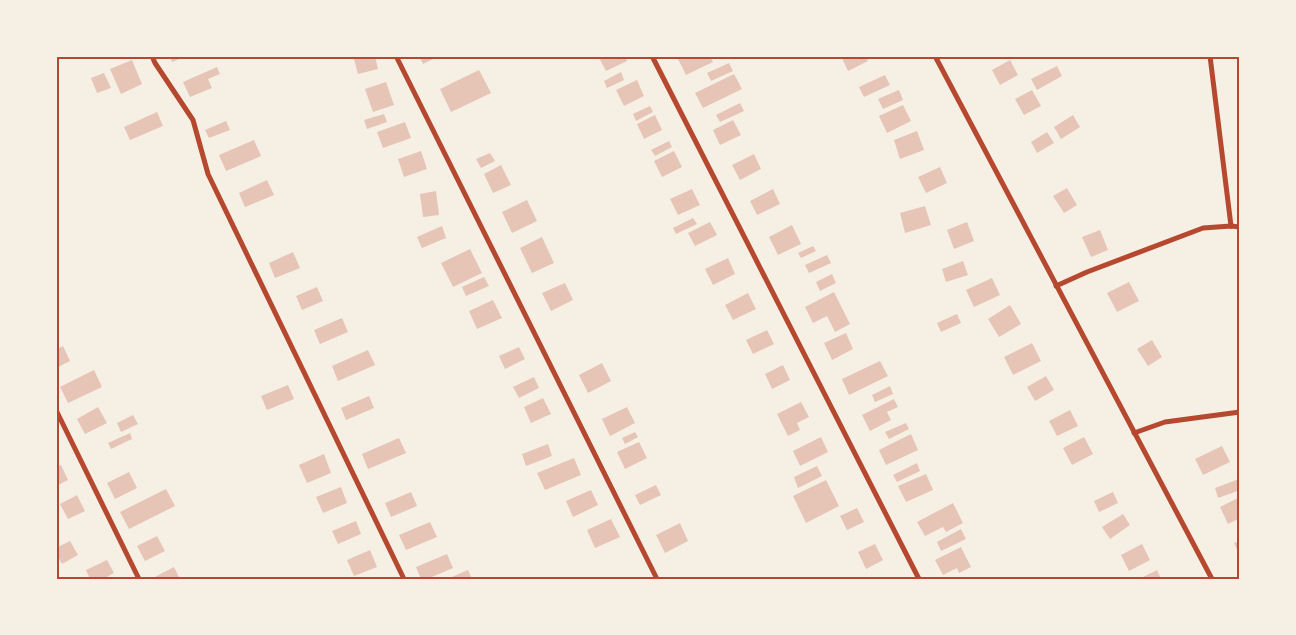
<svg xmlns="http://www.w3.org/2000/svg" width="1296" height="635" viewBox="0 0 1296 635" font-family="Barlow,sans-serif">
	<rect width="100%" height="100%" fill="#f6efe4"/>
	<g fill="#e6c5b7">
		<path d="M170,56H186L172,62Z"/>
		<path d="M366,56H375L378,69L358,74L354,59Z"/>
		<path d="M419,56H439L423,64Z"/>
		<path d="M598,56H625L627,61L606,71Z"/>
		<path d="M684,56H710L713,62L686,75L678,59Z"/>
		<path d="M841,56H866L868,61L848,71Z"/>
		<path d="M132,60L142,84L121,94L110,69Z"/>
		<path d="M1010,60L1018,75L1000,85L992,70Z"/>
		<path d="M729,63L733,71L711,81L707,73Z"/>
		<path d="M1057,66L1062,76L1037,90L1031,79Z"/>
		<path d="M217,67L220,74L208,79L212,88L190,97L183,82Z"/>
		<path d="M479,70L491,93L451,112L440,89Z"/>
		<path d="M621,72L624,80L607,88L604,81Z"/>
		<path d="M104,73L111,88L97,93L91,78Z"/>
		<path d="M734,74L742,89L703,108L695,93Z"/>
		<path d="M885,75L890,85L864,97L859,87Z"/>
		<path d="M637,80L644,96L624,106L616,90Z"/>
		<path d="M386,82L394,105L373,112L365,89Z"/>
		<path d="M899,90L903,100L883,109L878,99Z"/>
		<path d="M1032,90L1041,106L1024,115L1015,99Z"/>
		<path d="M740,103L744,111L720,122L716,115Z"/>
		<path d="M903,105L911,121L887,133L879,116Z"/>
		<path d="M650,106L653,112L636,121L633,114Z"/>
		<path d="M157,112L163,126L130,140L124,127Z"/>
		<path d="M384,114L387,122L367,129L364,120Z"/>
		<path d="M655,115L662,130L644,139L637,124Z"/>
		<path d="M1073,115L1080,127L1061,139L1054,127Z"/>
		<path d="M733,120L741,135L720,145L713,130Z"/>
		<path d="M226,121L230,130L209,138L205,130Z"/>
		<path d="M405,122L411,138L383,148L377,132Z"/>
		<path d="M917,131L924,150L900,159L894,140Z"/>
		<path d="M1047,132L1054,143L1037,153L1031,142Z"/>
		<path d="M254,140L261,156L226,171L219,155Z"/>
		<path d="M669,141L672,147L655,156L651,150Z"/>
		<path d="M421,151L427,169L404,177L398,159Z"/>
		<path d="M674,151L682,167L662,177L654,161Z"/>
		<path d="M490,153L495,161L481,168L476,159Z"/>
		<path d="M754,154L761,169L740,180L732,165Z"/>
		<path d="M501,165L511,185L493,193L484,174Z"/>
		<path d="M940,167L947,183L926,193L918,177Z"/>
		<path d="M267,180L274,195L245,207L239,193Z"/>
		<path d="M1067,188L1077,205L1064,213L1053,196Z"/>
		<path d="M692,189L700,205L678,215L670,199Z"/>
		<path d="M773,189L780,204L757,215L750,201Z"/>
		<path d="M436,191L439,215L423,217L420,194Z"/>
		<path d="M527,200L537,221L512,233L502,212Z"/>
		<path d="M925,206L931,225L905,233L900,213Z"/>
		<path d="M693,218L697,224L676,234L673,228Z"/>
		<path d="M710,222L717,235L695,246L688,233Z"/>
		<path d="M967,222L974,241L954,249L947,230Z"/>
		<path d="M792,225L801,244L778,255L769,237Z"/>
		<path d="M442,226L446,238L422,248L417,237Z"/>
		<path d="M1100,230L1108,250L1091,257L1082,237Z"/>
		<path d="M542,237L554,263L532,273L520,248Z"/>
		<path d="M813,246L816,251L801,258L798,253Z"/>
		<path d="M470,249L482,273L453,287L441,263Z"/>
		<path d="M293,252L300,268L275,278L269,263Z"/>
		<path d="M827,255L831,263L809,273L805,265Z"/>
		<path d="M728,258L735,274L713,285L705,269Z"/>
		<path d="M963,261L968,275L946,282L942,269Z"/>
		<path d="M832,274L836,283L820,291L816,282Z"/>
		<path d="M484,277L489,286L466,296L462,287Z"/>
		<path d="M992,278L1000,295L974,307L966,290Z"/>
		<path d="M1129,282L1139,301L1117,312L1107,293Z"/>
		<path d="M565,283L573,300L551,311L542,293Z"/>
		<path d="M317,287L323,301L302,310L296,296Z"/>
		<path d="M834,292L850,324L835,332L827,316L813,323L805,307Z"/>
		<path d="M748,293L756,309L733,320L725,305Z"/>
		<path d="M493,300L502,318L477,329L469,311Z"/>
		<path d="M1010,305L1021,324L999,337L988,319Z"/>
		<path d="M957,314L961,323L941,332L937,323Z"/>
		<path d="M342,318L348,332L320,344L314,330Z"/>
		<path d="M767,330L774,344L753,354L746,340Z"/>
		<path d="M846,333L853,349L832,360L824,343Z"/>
		<path d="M1152,340L1162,357L1148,366L1137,349Z"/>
		<path d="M1032,343L1041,361L1013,375L1004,357Z"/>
		<path d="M63,346L70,361L56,368V350Z"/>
		<path d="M519,347L525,359L505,369L499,356Z"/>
		<path d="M368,350L375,365L338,381L332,366Z"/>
		<path d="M880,361L888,376L849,395L842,379Z"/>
		<path d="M602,363L611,381L588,393L579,375Z"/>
		<path d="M783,365L790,380L772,389L765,374Z"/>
		<path d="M94,370L102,387L68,403L60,387Z"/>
		<path d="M1046,376L1054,390L1035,401L1027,387Z"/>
		<path d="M534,377L539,388L519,398L513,387Z"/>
		<path d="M288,385L294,399L267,410L261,396Z"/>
		<path d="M890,386L893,394L875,402L872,395Z"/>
		<path d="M369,396L374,408L346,420L341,408Z"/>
		<path d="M543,398L551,414L531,423L524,407Z"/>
		<path d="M894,399L898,407L887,412L891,420L870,431L862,415Z"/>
		<path d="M801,402L809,417L797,423L800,430L788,436L777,414Z"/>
		<path d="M98,407L107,423L85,434L77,419Z"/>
		<path d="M627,407L635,423L610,436L602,419Z"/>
		<path d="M1070,410L1078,426L1057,436L1049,421Z"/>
		<path d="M133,415L138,424L121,432L117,423Z"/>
		<path d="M906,423L909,429L889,439L885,432Z"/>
		<path d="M635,432L638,437L625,444L622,438Z"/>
		<path d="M130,433L132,439L111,449L108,443Z"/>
		<path d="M911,434L918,450L886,465L879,450Z"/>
		<path d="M821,437L828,452L800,466L793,451Z"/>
		<path d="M1084,437L1093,454L1072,465L1063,448Z"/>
		<path d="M399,438L406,453L368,469L362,454Z"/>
		<path d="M639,442L647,458L625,469L617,452Z"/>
		<path d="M548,444L552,456L526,466L522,454Z"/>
		<path d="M1222,446L1230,462L1203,475L1195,459Z"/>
		<path d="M324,454L331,473L307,483L299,465Z"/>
		<path d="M574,458L581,475L545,490L537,473Z"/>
		<path d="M917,463L920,471L897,482L893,475Z"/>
		<path d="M61,465L68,480L56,486V467Z"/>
		<path d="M817,466L822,476L798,488L794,477Z"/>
		<path d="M129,472L137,488L115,499L107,483Z"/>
		<path d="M926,474L933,490L906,502L898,486Z"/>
		<path d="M1239,479L1240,490L1218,498L1215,488Z"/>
		<path d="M826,480L839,506L806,523L793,496Z"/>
		<path d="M656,485L661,495L640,505L635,495Z"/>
		<path d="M341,487L347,503L323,513L316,497Z"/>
		<path d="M166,489L175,506L129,529L120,512Z"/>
		<path d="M591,490L598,505L573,517L566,501Z"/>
		<path d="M411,492L417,506L391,517L385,503Z"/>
		<path d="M1113,492L1118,503L1099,512L1094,501Z"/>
		<path d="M77,495L85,511L68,519L60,504Z"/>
		<path d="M1240,497V518L1228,524L1220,507Z"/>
		<path d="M953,503L963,523L946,532L943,527L925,536L917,522Z"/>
		<path d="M857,508L864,522L847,530L840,516Z"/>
		<path d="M1123,514L1130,525L1110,539L1102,527Z"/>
		<path d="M611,519L620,537L595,548L587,530Z"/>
		<path d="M356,521L361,534L338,544L332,531Z"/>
		<path d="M430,522L437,537L406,550L399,535Z"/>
		<path d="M680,523L688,541L665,553L656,535Z"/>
		<path d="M961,529L966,539L941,551L937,542Z"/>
		<path d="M157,536L165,551L145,561L137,546Z"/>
		<path d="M70,541L78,555L62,564L56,553V548Z"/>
		<path d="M1240,541V556L1234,543Z"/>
		<path d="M875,544L883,560L866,569L858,552Z"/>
		<path d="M1142,544L1150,560L1129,571L1121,555Z"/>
		<path d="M961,547L971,567L959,573L957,568L943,575L935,560Z"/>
		<path d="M370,550L377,567L354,576L347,560Z"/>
		<path d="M447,554L453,568L427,579H421L416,567Z"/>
		<path d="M107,560L114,573L103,579H90L86,570Z"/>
		<path d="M174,567L180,579H151Z"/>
		<path d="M468,570L471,577L468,579H447Z"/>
		<path d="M1157,570L1161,579H1139Z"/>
	</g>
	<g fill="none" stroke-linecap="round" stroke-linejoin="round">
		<g stroke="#b5482f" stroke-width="5">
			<path d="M152,56L155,63L193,120L208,174L404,579"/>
			<path d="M396,56L657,579"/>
			<path d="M652,56L919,579"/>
			<path d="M935,56L1212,579"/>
			<path d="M1210,56L1231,226"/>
			<path d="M1056,286L1087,272L1203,228L1231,226L1240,227"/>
			<path d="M56,410L139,579"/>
			<path d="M1134,433L1165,422L1240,412"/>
		</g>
	</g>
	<rect width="1296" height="635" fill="none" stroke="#f6efe4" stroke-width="115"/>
	<rect x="58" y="58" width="1180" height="520" fill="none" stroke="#b5482f" stroke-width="2"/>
</svg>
